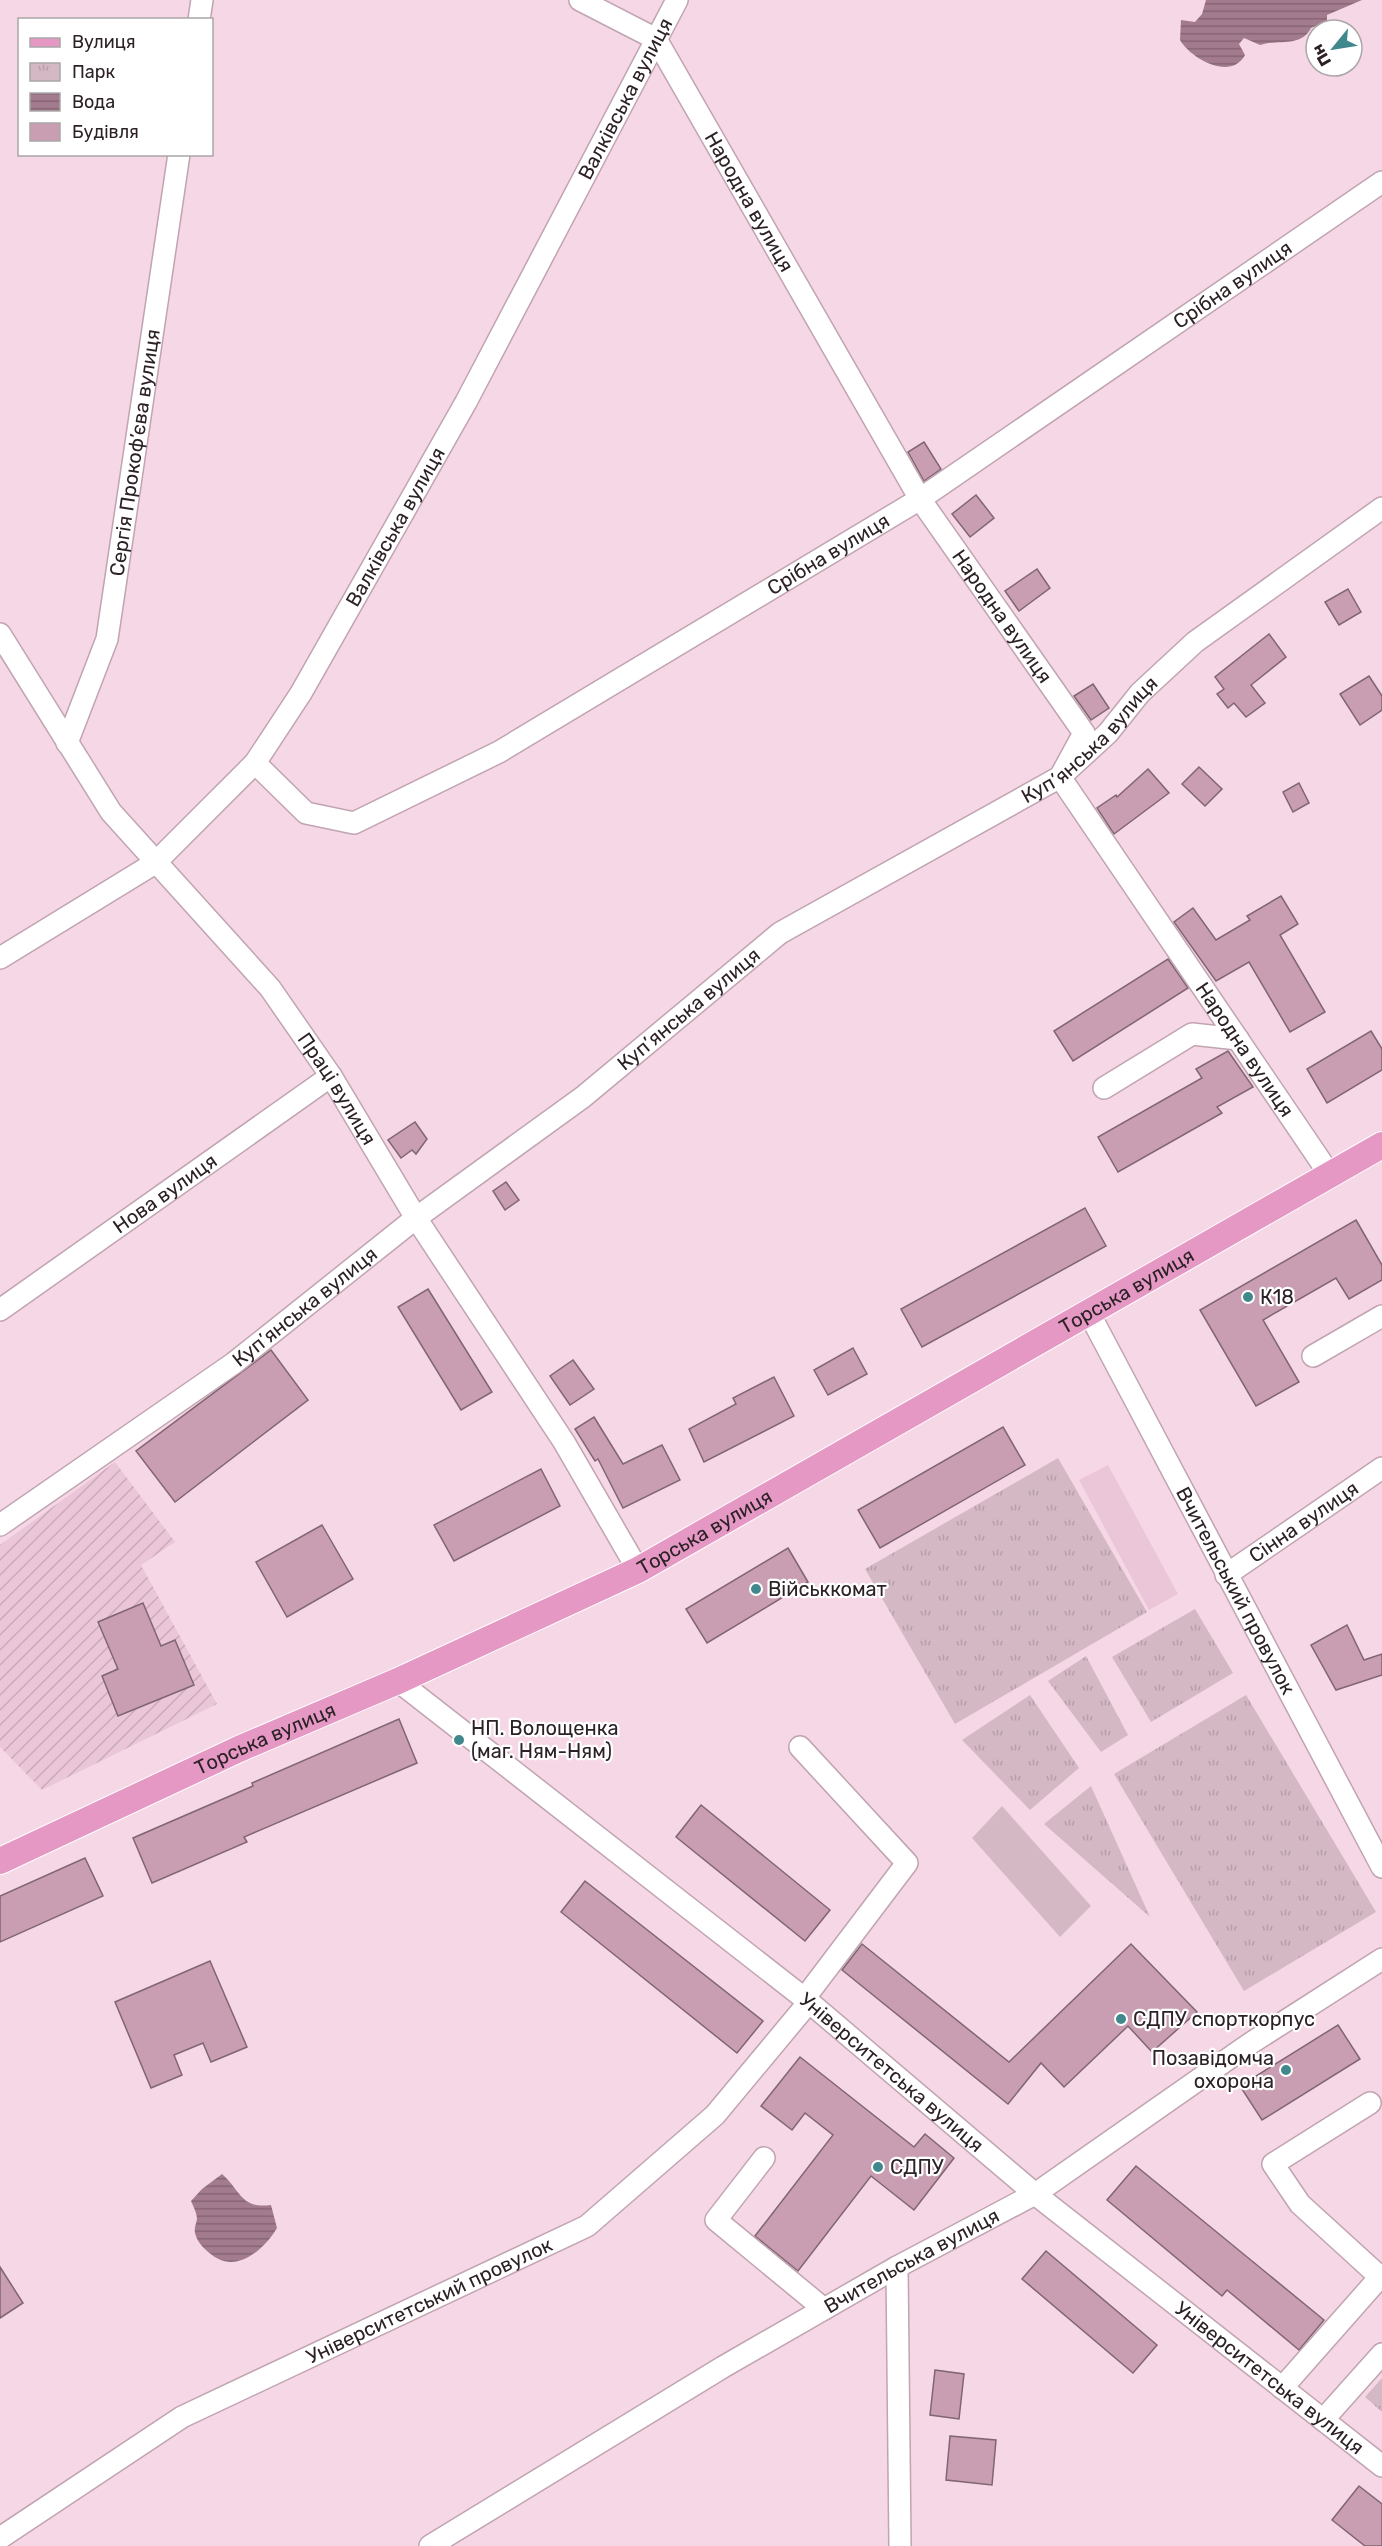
<svg xmlns="http://www.w3.org/2000/svg" width="1382" height="2546" viewBox="0 0 1382 2546" font-family="Rubik,sans-serif">
	<defs>
		<pattern id="industrial-furrows" width="10" height="10" patternUnits="userSpaceOnUse" patternTransform="scale(1.5)"><rect width="10" height="10" fill="#ebc6d8"/><path d="M-1 1l2-2M0 10L10 0M9 11l2-2" fill="none" stroke="#caaab9"/></pattern>
		<pattern id="park-tufts" width="24" height="20" patternUnits="userSpaceOnUse" patternTransform="scale(1.5)"><rect width="24" height="20" fill="#d4b9c5"/><path d="M3 7l-1-3M5 7V3M7 7l1-3M15 17l-1-3M17 17v-4M19 17l1-3" fill="none" stroke="#b69fa9"/></pattern>
		<pattern id="water-rules" width="6" height="5" patternUnits="userSpaceOnUse" patternTransform="scale(1.5)"><rect width="6" height="5" fill="#a37b8e"/><path d="M0 2.5h6" fill="none" stroke="#856474"/></pattern>
	</defs>
	<rect width="100%" height="100%" fill="#f6d7e5"/>
	<path fill="#ebc6d8" d="M1108,1465L1178,1594L1149,1610L1079,1480Z"/>
	<path fill="url(#industrial-furrows)" d="M115,1462L175,1542L141,1565L217,1704L42,1790L0,1747V1545Z"/>
	<g fill="url(#park-tufts)">
		<path d="M1058,1458L1147,1612L955,1724L865,1569Z"/>
		<path d="M1195,1609L1233,1673L1151,1722L1112,1657Z"/>
		<path d="M1086,1656L1128,1735L1101,1752L1048,1681Z"/>
		<path d="M1030,1695L1079,1768L1030,1810L962,1740Z"/>
		<path d="M1246,1695L1376,1912L1244,1991L1114,1774Z"/>
		<path d="M1091,1786L1150,1917L1044,1824Z"/>
		<path d="M1382,2378V2412L1365,2397Z"/>
	</g>
	<path fill="#d4b9c5" d="M1002,1806L1091,1906L1060,1937L972,1838Z"/>
	<g fill="url(#water-rules)">
		<path d="M1206,0H1362L1327,15V21L1311,28C1301,48 1277,39 1260,45L1244,38L1239,44L1245,55C1231,81 1191,59 1180,40L1181,20L1195,22L1202,14Z"/>
		<path d="M222,2174C241,2191 241,2209 271,2205L277,2228C264,2250 236,2274 212,2255C204,2249 197,2242 195,2233C194,2228 196,2224 197,2219C197,2213 193,2206 191,2201L202,2189Z"/>
	</g>
	<g fill="#c99eb2" stroke="#806572" stroke-width="1.5">
		<path d="M924,442L941,469L924,481L908,452Z"/>
		<path d="M976,495L994,518L970,537L952,514Z"/>
		<path d="M1037,569L1050,588L1019,611L1005,591Z"/>
		<path d="M1348,589L1361,612L1339,625L1325,602Z"/>
		<path d="M1269,634L1286,657L1251,685L1265,703L1246,717L1234,703L1228,708L1217,694L1224,689L1215,677Z"/>
		<path d="M1369,676L1382,696V710L1360,725L1340,694Z"/>
		<path d="M1093,684L1109,708L1091,720L1074,696Z"/>
		<path d="M1199,767L1222,789L1205,806L1182,784Z"/>
		<path d="M1148,769L1169,793L1114,834L1097,808L1116,795L1117,797Z"/>
		<path d="M1299,783L1309,803L1293,812L1283,792Z"/>
		<path d="M1281,896L1298,924L1280,935L1325,1012L1290,1032L1249,962L1216,981L1174,922L1193,908L1216,940L1250,920L1247,916Z"/>
		<path d="M1168,959L1188,988L1073,1061L1054,1031Z"/>
		<path d="M1371,1031L1382,1049V1070L1327,1103L1307,1069Z"/>
		<path d="M1228,1051L1253,1087L1217,1107L1222,1113L1118,1172L1098,1137L1202,1078L1196,1069Z"/>
		<path d="M415,1122L427,1139L416,1154L412,1150L401,1158L388,1140Z"/>
		<path d="M506,1182L519,1200L505,1210L493,1191Z"/>
		<path d="M1085,1208L1106,1246L922,1347L901,1309Z"/>
		<path d="M1356,1220L1382,1265V1280L1349,1299L1336,1278L1263,1320L1299,1382L1256,1406L1200,1310Z"/>
		<path d="M428,1289L492,1392L461,1410L398,1307Z"/>
		<path d="M853,1348L867,1374L828,1395L814,1370Z"/>
		<path d="M271,1350L308,1400L175,1502L136,1451Z"/>
		<path d="M573,1360L594,1389L570,1405L550,1376Z"/>
		<path d="M774,1377L794,1416L704,1462L689,1429L736,1404L733,1398Z"/>
		<path d="M594,1417L623,1464L662,1445L680,1480L623,1508L598,1459L595,1461L575,1429Z"/>
		<path d="M1003,1427L1025,1465L880,1548L858,1510Z"/>
		<path d="M541,1469L560,1506L454,1561L434,1525Z"/>
		<path d="M322,1525L353,1579L287,1617L256,1562Z"/>
		<path d="M788,1548L808,1582L707,1643L686,1609Z"/>
		<path d="M143,1603L161,1646L175,1640L194,1685L118,1716L102,1676L118,1669L98,1622Z"/>
		<path d="M1347,1625L1364,1660L1382,1654V1675L1336,1690L1311,1645Z"/>
		<path d="M399,1719L417,1763L244,1837L247,1842L152,1883L133,1838L253,1786L252,1783Z"/>
		<path d="M701,1805L830,1910L805,1941L676,1837Z"/>
		<path d="M85,1858L103,1896L0,1942V1896Z"/>
		<path d="M585,1881L763,2021L737,2053L561,1912Z"/>
		<path d="M862,1944L1009,2062L1131,1944L1197,2012L1152,2052L1128,2026L1064,2087L1041,2063L1008,2104L842,1970Z"/>
		<path d="M210,1961L247,2047L211,2062L203,2043L174,2055L182,2075L151,2088L115,2002Z"/>
		<path d="M1338,2025L1360,2059L1262,2120L1240,2086Z"/>
		<path d="M800,2057L914,2147L925,2134L954,2158L914,2210L871,2176L798,2271L755,2236L833,2135L805,2113L792,2130L761,2106Z"/>
		<path d="M1136,2166L1324,2320L1299,2350L1227,2290L1222,2296L1107,2200Z"/>
		<path d="M1046,2251L1157,2345L1133,2373L1022,2279Z"/>
		<path d="M0,2267L23,2303L0,2318Z"/>
		<path d="M935,2370L964,2374L959,2419L930,2415Z"/>
		<path d="M950,2436L996,2440L992,2485L946,2480Z"/>
		<path d="M1359,2486L1382,2504V2546H1365L1332,2520Z"/>
	</g>
	<g fill="none" stroke-linecap="round" stroke-linejoin="round">
		<defs>
			<g id="minor">
				<path id="s1" d="M580,0L656,39L920,499L1084,733L1060,777L1330,1175"/>
				<path d="M199,20L202,0"/>
				<path id="s2" d="M0,634L111,812L270,988L331,1076L416,1218L564,1442L638,1570"/>
				<path id="s3" d="M67,743L107,639L179,154"/>
				<path id="s4" d="M255,763L306,813L354,823L499,752L920,499L1382,182"/>
				<path id="s5" d="M0,958L155,863L255,763L301,693L466,402L677,0"/>
				<path d="M1104,1088L1192,1034L1238,1039"/>
				<path id="s6" d="M0,1310L331,1076"/>
				<path id="s7" d="M1089,1313L1382,1867"/>
				<path d="M1313,1356L1382,1316"/>
				<path id="s8" d="M0,1525L234,1363L416,1218L583,1097L780,933L1060,777L1108,733L1140,693L1195,642L1382,508"/>
				<path id="s9" d="M1226,1575L1382,1468"/>
				<path id="s10" d="M398,1681L809,2002L1035,2194L1382,2466"/>
				<path d="M800,1747L907,1863L804,1999"/>
				<path d="M764,2158L716,2220L824,2309"/>
				<path d="M897,2267L900,2546"/>
				<path d="M1282,2388L1380,2277L1300,2204L1273,2164L1370,2103"/>
				<path d="M1323,2420L1382,2354"/>
				<path id="s11" d="M0,2538L182,2417L587,2226L715,2115L809,2002"/>
				<path id="s12" d="M430,2546L723,2367L897,2267L1035,2194L1248,2045L1382,1959"/>
			</g>
			<g id="major">
				<path id="s13" d="M0,1861L239,1749L398,1681L638,1570L1382,1145"/>
			</g>
		</defs>
		<use href="#minor" stroke="#c1a4b1" stroke-width="24"/>
		<use href="#major" stroke="#fff" stroke-width="28"/>
		<use href="#minor" stroke="#fff" stroke-width="21"/>
		<use href="#major" stroke="#e498c3" stroke-width="26"/>
	</g>
	<g fill="#40888b" stroke="#fff" stroke-width="2">
		<circle cx="1248" cy="1297" r="6"/>
		<circle cx="756" cy="1589" r="6"/>
		<circle cx="459" cy="1740" r="6"/>
		<circle cx="1121" cy="2019" r="6"/>
		<circle cx="1286" cy="2070" r="6"/>
		<circle cx="878" cy="2167" r="6"/>
	</g>
	<g text-anchor="middle" stroke-width="4.5" stroke-linejoin="round" paint-order="stroke">
		<g font-size="20" fill="#2c2126" stroke="#fff">
			<text dy="7" stroke="none"><textPath href="#s5" startOffset="1084">Валківська вулиця</textPath></text>
			<text dy="7" stroke="none"><textPath href="#s1" startOffset="273">Народна вулиця</textPath></text>
			<text dy="7" stroke="none"><textPath href="#s4" startOffset="1152">Срібна вулиця</textPath></text>
			<text dy="7" stroke="none"><textPath href="#s3" startOffset="300">Сергія Прокоф’єва вулиця</textPath></text>
			<text dy="7" stroke="none"><textPath href="#s5" startOffset="598">Валківська вулиця</textPath></text>
			<text dy="7" stroke="none"><textPath href="#s4" startOffset="666">Срібна вулиця</textPath></text>
			<text dy="7" stroke="none"><textPath href="#s1" startOffset="759">Народна вулиця</textPath></text>
			<text dy="7" stroke="none"><textPath href="#s8" startOffset="1347">Куп’янська вулиця</textPath></text>
			<text dy="7" stroke="none"><textPath href="#s8" startOffset="861">Куп’янська вулиця</textPath></text>
			<text dy="7" stroke="none"><textPath href="#s1" startOffset="1281">Народна вулиця</textPath></text>
			<text dy="7" stroke="none"><textPath href="#s2" startOffset="568">Праці вулиця</textPath></text>
			<text dy="7" stroke="none"><textPath href="#s6" startOffset="202">Нова вулиця</textPath></text>
			<text dy="7" stroke="none"><textPath href="#s13" startOffset="1264">Торська вулиця</textPath></text>
			<text dy="7" stroke="none"><textPath href="#s8" startOffset="375">Куп’янська вулиця</textPath></text>
			<text dy="7" stroke="none"><textPath href="#s9" startOffset="94">Сінна вулиця</textPath></text>
			<text dy="7" stroke="none"><textPath href="#s13" startOffset="778">Торська вулиця</textPath></text>
			<text dy="7" stroke="none"><textPath href="#s7" startOffset="314">Вчительський провулок</textPath></text>
			<text dy="7" stroke="none"><textPath href="#s13" startOffset="292">Торська вулиця</textPath></text>
			<text dy="7" stroke="none"><textPath href="#s10" startOffset="630">Університетська вулиця</textPath></text>
			<text dy="7" stroke="none"><textPath href="#s12" startOffset="560">Вчительська вулиця</textPath></text>
			<text dy="7" stroke="none"><textPath href="#s11" startOffset="492">Університетський провулок</textPath></text>
			<text dy="7" stroke="none"><textPath href="#s10" startOffset="1116">Університетська вулиця</textPath></text>
		</g>
		<g font-size="20" fill="#2c2126" stroke="#fff" text-anchor="start">
			<text x="1260" y="1304">К18</text>
			<text x="768" y="1596">Військкомат</text>
			<text x="471" y="1735">НП. Волощенка<tspan x="471" dy="23">(маг. Ням-Ням)</tspan></text>
			<text x="1133" y="2026">СДПУ спорткорпус</text>
			<text x="1274" y="2065" text-anchor="end">Позавідомча<tspan x="1274" dy="23">охорона</tspan></text>
			<text x="890" y="2174">СДПУ</text>
		</g>
	</g>
	<rect x="18" y="18" width="195" height="138" fill="#ffffff" stroke="#aba6a8" stroke-width="1.5"/>
	<rect x="30" y="38" width="30" height="9" fill="#e498c3" stroke="#aba6a8" stroke-width="1.5"/>
	<text x="72" y="48" font-size="18" fill="#2c2126">Вулиця</text>
	<rect x="30" y="63" width="30" height="18" fill="url(#park-tufts)" stroke="#aba6a8" stroke-width="1.5"/>
	<text x="72" y="78" font-size="18" fill="#2c2126">Парк</text>
	<rect x="30" y="93" width="30" height="18" fill="url(#water-rules)" stroke="#aba6a8" stroke-width="1.5"/>
	<text x="72" y="108" font-size="18" fill="#2c2126">Вода</text>
	<rect x="30" y="123" width="30" height="18" fill="#c99eb2" stroke="#aba6a8" stroke-width="1.5"/>
	<text x="72" y="138" font-size="18" fill="#2c2126">Будівля</text>
	<g transform="translate(1334 48) rotate(240)"><circle r="28" fill="#ffffff" stroke="#aba6a8" stroke-width="1.5"/>
	<path d="M0-4.5L10 22L0 15L-10 22Z" fill="#40888b"/>
	<text y="-9" font-size="16" font-weight="bold" text-anchor="middle" fill="#2c2126">Пн</text>
	</g>
</svg>
